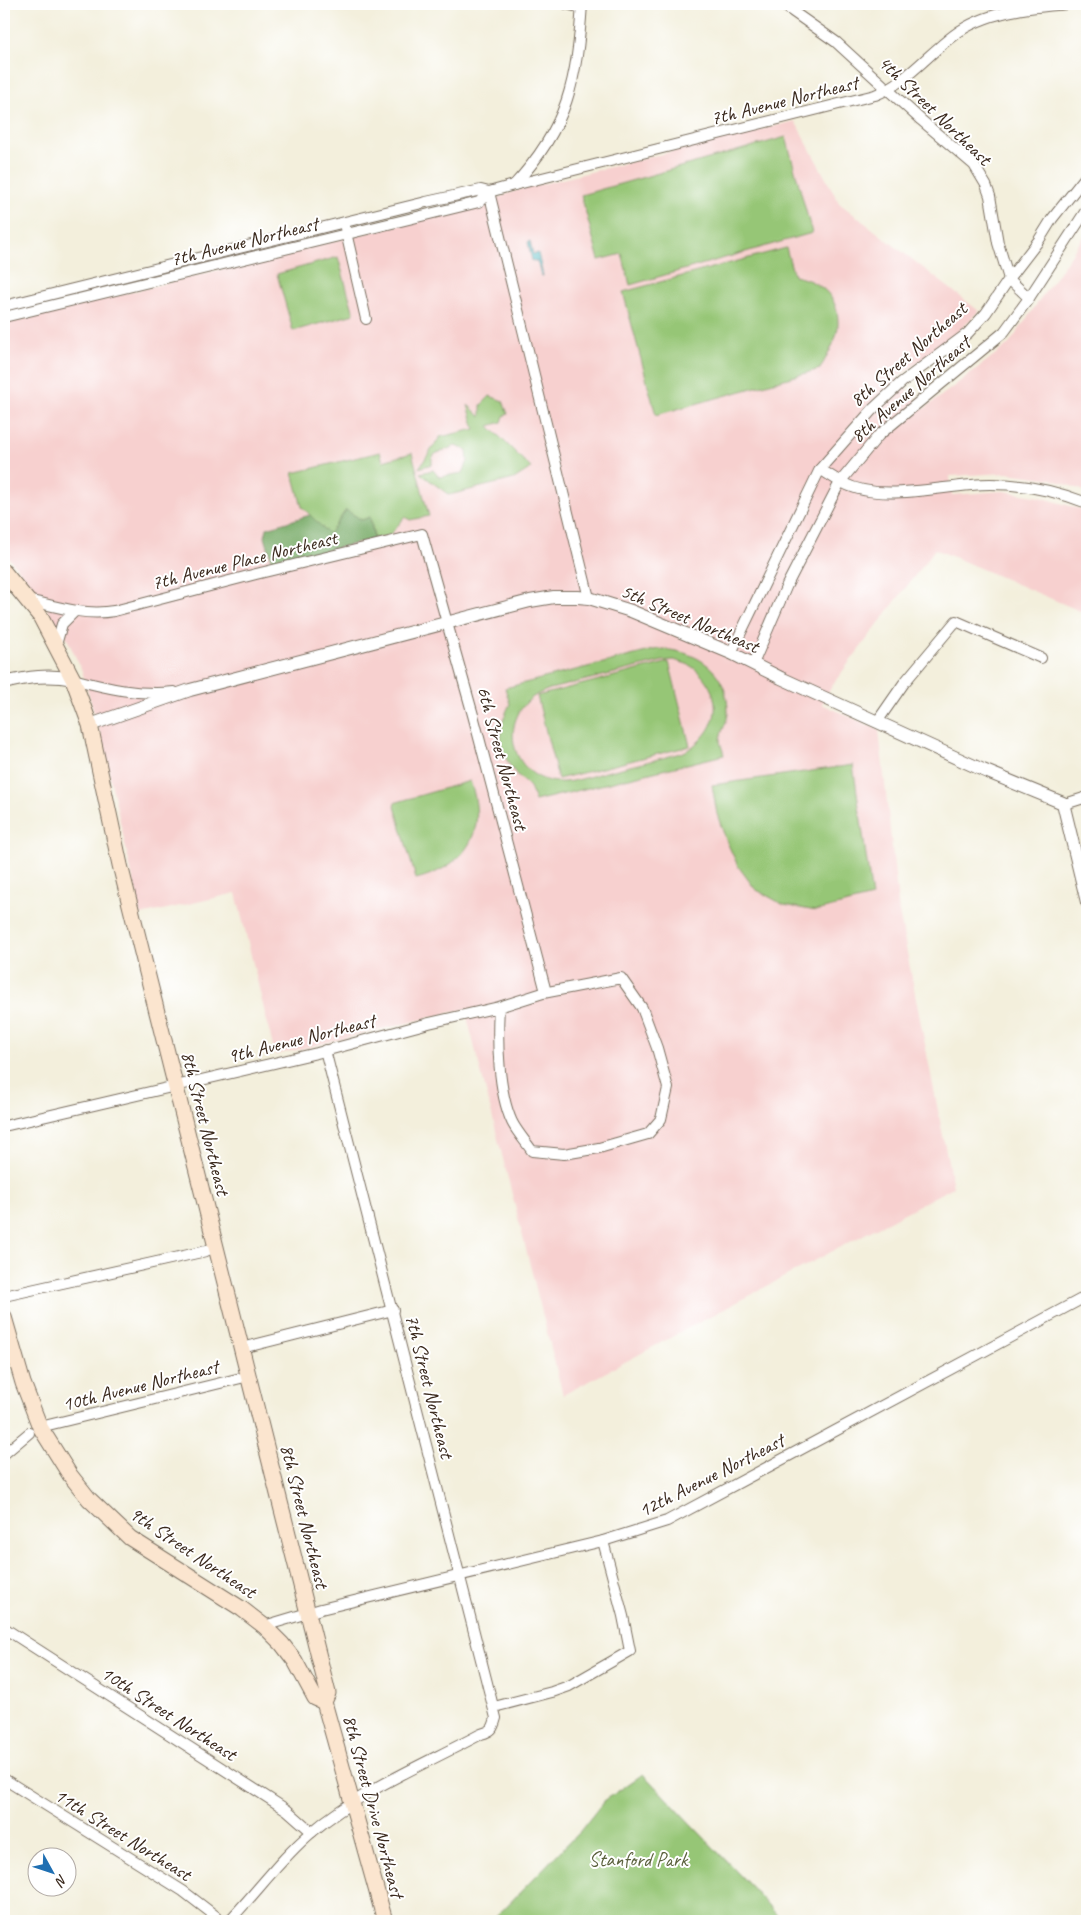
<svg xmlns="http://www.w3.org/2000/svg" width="1091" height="1925" viewBox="0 0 1091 1925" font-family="Caveat,sans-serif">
	<rect width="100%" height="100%" fill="#fff"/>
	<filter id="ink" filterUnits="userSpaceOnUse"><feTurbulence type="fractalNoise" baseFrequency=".02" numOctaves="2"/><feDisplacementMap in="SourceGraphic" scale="10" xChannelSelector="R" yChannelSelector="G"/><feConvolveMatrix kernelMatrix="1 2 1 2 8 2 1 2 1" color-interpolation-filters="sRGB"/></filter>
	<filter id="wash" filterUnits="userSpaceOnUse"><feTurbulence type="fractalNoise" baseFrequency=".0096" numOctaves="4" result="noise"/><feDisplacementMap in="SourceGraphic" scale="20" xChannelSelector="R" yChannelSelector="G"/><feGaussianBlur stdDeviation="1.12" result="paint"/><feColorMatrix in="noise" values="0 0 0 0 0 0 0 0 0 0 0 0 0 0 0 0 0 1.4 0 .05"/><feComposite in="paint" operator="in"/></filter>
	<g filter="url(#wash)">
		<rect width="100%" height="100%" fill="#f3efdc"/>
		<path fill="#f7d0cf" d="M795,121L839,203L979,311L960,330L897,378L924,409L1009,344L1087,232V492L1052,479L1007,473L950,476L952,495L1003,491L1040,497L1087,511V614L935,549L833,684L822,704L879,730L899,912L953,1187L563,1395L465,1009L275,1055L236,893L141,915L101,737L82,671L65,634L48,611L42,598L4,552V324L482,204L518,190Z"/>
		<g fill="#96c676" stroke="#68784a" fill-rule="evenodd">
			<path d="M786,137L812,233L630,285L622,254L599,260L581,195Z"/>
			<path d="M786,248L794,276C819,281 838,295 838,322C839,338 827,355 820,369L656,415L623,292Z"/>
			<path d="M338,257L354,314L293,331L277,274Z"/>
			<path d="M490,396L503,401L508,414L504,416L502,422L489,426L531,468L514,479L449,495L420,473L433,470L439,477L463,473L468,461L467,450L455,446L435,454L432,458V464L419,468L440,437L475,429L468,405L481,417V405Z"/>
			<path d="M380,452L383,461L412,453L429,516L410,520L405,517L390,535L374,539L370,517L329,534L302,507L293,473Z"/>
			<path d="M658,649C698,650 729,671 728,714C727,723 720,733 720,740C720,744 723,750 724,755L535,801C533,797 532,790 530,787C525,781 518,777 513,770C497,748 498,727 510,704L505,688ZM674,660C679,662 685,663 689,665C695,668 702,675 706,681C726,709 711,737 684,752C657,760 629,766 602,773C588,777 572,783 557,782C516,779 499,730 527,702C534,695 542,692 550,689L663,661Z"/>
			<path d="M669,662L690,746L558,779L537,696Z"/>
			<path d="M853,765L872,897L816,911L784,905L755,889L738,866L726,840L717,814L712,785Z"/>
			<path d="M470,781C489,832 466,866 416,879L394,803Z"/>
			<path d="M643,1774L760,1896L782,1921H492L581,1830L604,1801Z"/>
		</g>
		<path fill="#78ab67" stroke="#5a6a42" d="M346,510L362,520L370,517L374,539L273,564L265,537L267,528L310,515L329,534Z"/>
		<path fill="#45b4bd" stroke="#406f6e" d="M530,241L533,254L538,253L543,276H541L537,261H532L528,242Z"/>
	</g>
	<g filter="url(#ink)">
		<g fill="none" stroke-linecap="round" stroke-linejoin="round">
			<defs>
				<g id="minor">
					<path d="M566,4L582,8"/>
					<path d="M782,4L836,42L921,120L974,165L986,185L990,196L998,243L1009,279L1029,298"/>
					<path d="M514,185C568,127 577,80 582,4"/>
					<path d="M489,192L589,598"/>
					<path d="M345,228L366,319"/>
					<path d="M4,306L426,202L481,190L489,192"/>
					<path d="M4,317L479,202L489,192L514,185L875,95C905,84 928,54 954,35C986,11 1030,7 1069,4"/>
					<path d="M820,469C828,474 835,479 843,483C883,504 946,484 990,484C1024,484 1056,491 1087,503"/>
					<path d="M28,600C57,607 85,616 114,611L256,574L422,534L473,715L546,992"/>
					<path d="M56,645L62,624L75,611"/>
					<path d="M731,653L820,469L872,410L902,382L968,333L986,313L1009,279L1039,240L1052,219L1087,175"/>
					<path d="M753,664L787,585L840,482L879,435L1004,332L1029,298L1087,209"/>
					<path d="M73,679C106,688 140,696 174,692"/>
					<path d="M877,722L904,683L956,621L1041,658"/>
					<path d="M1063,803H1068L1087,797"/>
					<path d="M4,1126L317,1053L429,1023L499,1007L543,993L621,978L642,1008L657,1048L668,1088L661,1119L648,1134L599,1148L564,1154L532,1151C526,1142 517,1132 512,1122C498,1092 497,1040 499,1007"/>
					<path d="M4,1296L206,1251L216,1246"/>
					<path d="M242,1348L393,1310"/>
					<path d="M40,1427L249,1376"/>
					<path d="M4,1454L29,1433"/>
					<path d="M264,1626L321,1609L603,1541L667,1521L1087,1296"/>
					<path d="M4,1628L287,1810L312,1832"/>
					<path d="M494,1707L552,1692L569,1686L630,1651L623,1616L603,1541"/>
					<path d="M4,1779L183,1891L222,1921"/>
					<path d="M229,1921C257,1892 281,1858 312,1832C361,1790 425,1764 481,1734C492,1731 493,1729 496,1718L325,1050"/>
				</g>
				<g id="tertiary">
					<path d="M4,683C28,677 49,674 73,679"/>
					<path d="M90,725L190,690L530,601L554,597H578L589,598L631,611L731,653L781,678L983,770L1063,803L1087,902"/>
				</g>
				<g id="secondary">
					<path d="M4,572L40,616L73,679L90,725L120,865L328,1693L324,1702"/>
					<path d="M4,1317L23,1383L40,1427L70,1475L89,1499L130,1538L242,1609L264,1626L282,1644L295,1661L315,1698L324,1702"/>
					<path d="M324,1702L385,1921"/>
				</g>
			</defs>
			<use href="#minor" stroke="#7b6f60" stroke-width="12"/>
			<use href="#tertiary" stroke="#7b6f60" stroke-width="14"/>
			<use href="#secondary" stroke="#7b6f60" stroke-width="17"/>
			<use href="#minor" stroke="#fff" stroke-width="10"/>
			<use href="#tertiary" stroke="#fff" stroke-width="12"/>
			<use href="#secondary" stroke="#fbe5cf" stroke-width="15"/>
		</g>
	</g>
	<g text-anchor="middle" stroke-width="4" stroke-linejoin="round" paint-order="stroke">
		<g font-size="20" fill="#3b2a1e" stroke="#fff">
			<text transform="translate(784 100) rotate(-14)" y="7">7th Avenue Northeast</text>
			<text transform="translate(935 110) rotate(44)" y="7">4th Street Northeast</text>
			<text transform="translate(244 241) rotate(-14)" y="7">7th Avenue Northeast</text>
			<text transform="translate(908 354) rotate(-41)" y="7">8th Street Northeast</text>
			<text transform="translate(910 389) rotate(-41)" y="7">8th Avenue Northeast</text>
			<text transform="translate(244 560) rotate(-14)" y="7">7th Avenue Place Northeast</text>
			<text transform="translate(690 618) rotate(23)" y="7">5th Street Northeast</text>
			<text transform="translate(503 758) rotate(75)" y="7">6th Street Northeast</text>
			<text transform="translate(301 1038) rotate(-14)" y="7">9th Avenue Northeast</text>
			<text transform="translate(206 1123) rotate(76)" y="7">8th Street Northeast</text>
			<text transform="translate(140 1385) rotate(-14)" y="7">10th Avenue Northeast</text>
			<text transform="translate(430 1386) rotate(76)" y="7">7th Street Northeast</text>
			<text transform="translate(711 1475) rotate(-27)" y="7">12th Avenue Northeast</text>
			<text transform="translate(305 1516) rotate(76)" y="7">8th Street Northeast</text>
			<text transform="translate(193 1552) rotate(34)" y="7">9th Street Northeast</text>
			<text transform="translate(169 1713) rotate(33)" y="7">10th Street Northeast</text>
			<text transform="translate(374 1806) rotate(75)" y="7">8th Street Drive Northeast</text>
			<text transform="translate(123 1834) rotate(32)" y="7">11th Street Northeast</text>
		</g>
		<g font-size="20" fill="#5b613d" stroke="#fff">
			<text x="638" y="1866">Stanford Park</text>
		</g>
	</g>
	<rect width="1091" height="1925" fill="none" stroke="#fff" stroke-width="20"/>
	<g transform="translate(52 1872) rotate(130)"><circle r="24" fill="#ffffff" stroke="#b1aaa5"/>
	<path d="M0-4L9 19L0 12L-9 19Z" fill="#1f6fb2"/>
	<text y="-8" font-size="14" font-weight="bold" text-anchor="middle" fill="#3b2a1e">N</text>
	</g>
</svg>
